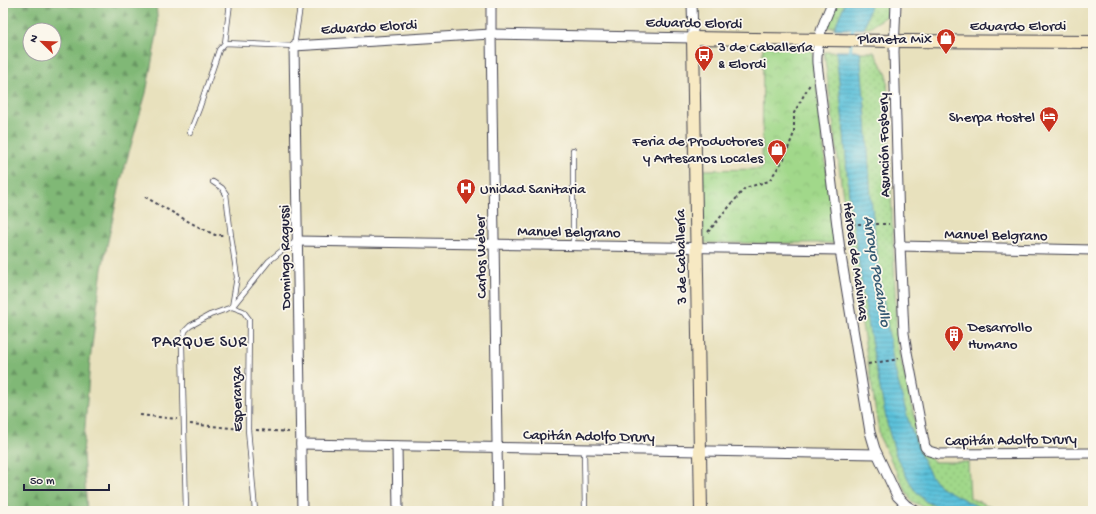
<svg xmlns="http://www.w3.org/2000/svg" width="1096" height="514" viewBox="0 0 1096 514" font-family="'Gochi Hand',sans-serif">
	<defs>
		<pattern id="grass-dots" width="8" height="8" patternUnits="userSpaceOnUse"><rect width="8" height="8" fill="#a1d88a"/><path d="M2 2h.1M6 6h.1" fill="none" stroke="#8ab978" stroke-width="1.8" stroke-linecap="round"/></pattern>
		<pattern id="forest-firs" width="22" height="20" patternUnits="userSpaceOnUse"><rect width="22" height="20" fill="#80b876"/><path d="M5 1l3.5 6h-7zM16 11l3.5 6h-7z" fill="#689562"/></pattern>
		<pattern id="park-crowns" width="20" height="18" patternUnits="userSpaceOnUse"><rect width="20" height="18" fill="#a1d88a"/><path d="M2 6a3 3 0 1 1 6 0M12 15a3 3 0 1 1 6 0" fill="none" stroke="#8ab978"/></pattern>
		<pattern id="water-rules" width="6" height="5" patternUnits="userSpaceOnUse"><rect width="6" height="5" fill="#5cc1da"/><path d="M0 2.5h6" fill="none" stroke="#4c9cb2"/></pattern>
	</defs>
	<rect width="100%" height="100%" fill="#fbf7ec"/>
	<filter id="ink" filterUnits="userSpaceOnUse"><feTurbulence type="fractalNoise" baseFrequency=".025" numOctaves="2"/><feDisplacementMap in="SourceGraphic" scale="8" xChannelSelector="R" yChannelSelector="G"/><feConvolveMatrix kernelMatrix="1 2 1 2 8 2 1 2 1" color-interpolation-filters="sRGB"/></filter>
	<filter id="wash" filterUnits="userSpaceOnUse"><feTurbulence type="fractalNoise" baseFrequency=".012" numOctaves="4" result="noise"/><feDisplacementMap in="SourceGraphic" scale="16" xChannelSelector="R" yChannelSelector="G"/><feGaussianBlur stdDeviation="0.9" result="paint"/><feColorMatrix in="noise" values="0 0 0 0 0 0 0 0 0 0 0 0 0 0 0 0 0 1.4 0 .05"/><feComposite in="paint" operator="in"/></filter>
	<g filter="url(#wash)">
		<rect width="100%" height="100%" fill="#e8e1bd"/>
		<g fill="url(#grass-dots)" stroke="#627d62">
			<path d="M835,3H888L887,16L868,28L827,27Z"/>
			<path d="M824,52H874L887,75L897,343L923,453L935,462H968L970,498L1001,511H932L911,501L880,438L849,243Z"/>
		</g>
		<path fill="url(#forest-firs)" stroke="#516d58" fill-rule="evenodd" d="M3,3H156L158,29L146,93L121,180L102,269L90,361L83,454L87,511H3ZM30,30H54V54H30Z"/>
		<path fill="url(#park-crowns)" stroke="#627d62" d="M763,46H812L835,243H703L702,170L762,169Z"/>
		<g fill="url(#water-rules)" stroke="#3f728a">
			<path d="M845,3H871L864,29H834Z"/>
			<path d="M836,51H860L866,119L871,198L879,274L894,366L909,423L921,456L931,476L941,487L972,504L989,511H945L925,501L913,488L897,458L888,428L876,368L863,293L849,196L844,134Z"/>
		</g>
		<g fill="none" stroke-linecap="round" stroke-linejoin="round">
			<path stroke="#5cc1da" stroke-width="3.5" d="M850,54L851,36L854,25"/>
		</g>
	</g>
	<g filter="url(#ink)">
		<g fill="none" stroke-linecap="round" stroke-linejoin="round">
			<defs>
				<g id="lane">
					<path d="M225,43L230,3"/>
					<path d="M190,132L199,109L219,50L225,43L294,46L300,7V3"/>
					<path d="M573,150V245"/>
					<path d="M213,182L222,188L226,194L231,236L237,277L232,307L243,311L249,319L248,429L255,511"/>
					<path d="M584,449L585,511"/>
					<path d="M186,511L182,346L185,331L190,326L210,315L232,307L269,261L280,252L297,241"/>
				</g>
				<g id="street">
					<path d="M491,3V34L498,511"/>
					<path d="M832,3C823,24 816,39 817,63L840,250L870,432L875,449L897,496L906,505L916,511"/>
					<path d="M896,3L894,52L899,224L904,333L907,352L925,447L929,451L939,454L1093,453"/>
					<path d="M297,241L840,250"/>
					<path d="M899,246L1093,250"/>
					<path d="M301,444L877,454"/>
					<path d="M397,446L398,511"/>
					<path d="M302,511L294,46L491,34L693,38L692,3"/>
				</g>
				<path id="secondary" d="M701,511L693,38L895,41L1093,42"/>
			</defs>
			<use href="#lane" stroke="#403f4e" stroke-width="6"/>
			<use href="#street" stroke="#403f4e" stroke-width="11"/>
			<use href="#secondary" stroke="#403f4e" stroke-width="14"/>
			<g stroke="#403f4e" stroke-width="2" stroke-dasharray="3 3" stroke-linecap="butt">
				<path d="M145,197L193,224L215,235H223"/>
				<path d="M846,224H889"/>
				<path d="M708,232L745,188L769,181L784,159L794,133V113L810,84"/>
				<path d="M868,364L899,359"/>
				<path d="M140,415L177,419"/>
				<path d="M190,424L242,429"/>
				<path d="M256,430L291,432"/>
			</g>
			<use href="#lane" stroke="#fff" stroke-width="4.5"/>
			<use href="#street" stroke="#fff" stroke-width="9"/>
			<use href="#secondary" stroke="#f7e9c3" stroke-width="12"/>
		</g>
	</g>
	<defs>
		<symbol id="shop-pin" viewBox="-11 -11 22 30"><path d="M0 17L-7.5 6A9.5 9.5 0 1 1 7.5 6Z" fill="#c8321e" stroke="#fbf7ec"/><path d="M-5-2.5h2.3a2.7 3.5 0 0 1 5.4 0H5L5.5 6h-11ZM-1.5-2.5h3a1.5 2.3 0 0 0-3 0Z" fill="#fff"/></symbol>
		<symbol id="bus-pin" viewBox="-11 -11 22 30"><path d="M0 17L-7.5 6A9.5 9.5 0 1 1 7.5 6Z" fill="#c8321e" stroke="#fbf7ec"/><path d="M-5-6H5V4H4V6H2V4H-2V6H-4V4H-5ZM-3.5-4V0h7V-4ZM-3.5 1.2v1.5H-2V1.2ZM2 1.2v1.5H3.5V1.2Z" fill="#fff"/></symbol>
		<symbol id="hotel-pin" viewBox="-11 -11 22 30"><path d="M0 17L-7.5 6A9.5 9.5 0 1 1 7.5 6Z" fill="#c8321e" stroke="#fbf7ec"/><path d="M-6-4.5h1.5V1H6V5H4.5V3h-9V5H-6ZM-4 0a1.8 1.8 0 1 1 3.6 0ZM.5 0V-2.5h3Q6-2.5 6 0Z" fill="#fff"/></symbol>
		<symbol id="hospital-pin" viewBox="-11 -11 22 30"><path d="M0 17L-7.5 6A9.5 9.5 0 1 1 7.5 6Z" fill="#c8321e" stroke="#fbf7ec"/><path d="M-5-5h3v3.5h4V-5h3V5h-3V1.5h-4V5h-3Z" fill="#fff"/></symbol>
		<symbol id="building-pin" viewBox="-11 -11 22 30"><path d="M0 17L-7.5 6A9.5 9.5 0 1 1 7.5 6Z" fill="#c8321e" stroke="#fbf7ec"/><path d="M-4-6H4V6H1V3H-1V6H-4ZM-2.5-4.3h1.7v1.8h-1.7ZM.8-4.3h1.7v1.8H.8ZM-2.5-1h1.7V.8h-1.7ZM.8-1h1.7V.8H.8Z" fill="#fff"/></symbol>
	</defs>
	<g fill-rule="evenodd">
		<use href="#shop-pin" x="935" y="27" width="22" height="30"/>
		<use href="#bus-pin" x="693" y="44" width="22" height="30"/>
		<use href="#hotel-pin" x="1038" y="105" width="22" height="30"/>
		<use href="#shop-pin" x="766" y="138" width="22" height="30"/>
		<use href="#hospital-pin" x="455" y="177" width="22" height="30"/>
		<use href="#building-pin" x="943" y="324" width="22" height="30"/>
	</g>
	<g text-anchor="middle" stroke-width="3.5" stroke-linejoin="round" paint-order="stroke">
		<g font-size="15" fill="#22223b" stroke="#fbf7ec">
			<text transform="translate(694 22) rotate(1)" y="5">Eduardo Elordi</text>
			<text x="1018" y="30">Eduardo Elordi</text>
			<text transform="translate(369 26) rotate(-3)" y="5">Eduardo Elordi</text>
			<text transform="translate(883 145) rotate(-91)" y="5">Asunción Fosbery</text>
			<text transform="translate(569 231) rotate(1)" y="5">Manuel Belgrano</text>
			<text transform="translate(996 234) rotate(1)" y="5">Manuel Belgrano</text>
			<text transform="translate(284 257) rotate(-91)" y="5">Domingo Ragussi</text>
			<text transform="translate(480 257) rotate(-91)" y="5">Carlos Weber</text>
			<text transform="translate(680 257) rotate(-91)" y="5">3 de Caballería</text>
			<text transform="translate(857 261) rotate(82)" y="5">Héroes de Malvinas</text>
			<text transform="translate(236 399) rotate(-91)" y="5">Esperanza</text>
			<text transform="translate(589 435) rotate(1)" y="5">Capitán Adolfo Drury</text>
			<text transform="translate(1011 439) rotate(-1)" y="5">Capitán Adolfo Drury</text>
		</g>
		<g font-size="15" fill="#22223b" stroke="#fbf7ec" text-anchor="end">
			<text x="932" y="43">Planeta Mix</text>
			<text x="718" y="51" text-anchor="start">3 de Caballería<tspan x="718" dy="17">&amp; Elordi</tspan></text>
			<text x="1035" y="121">Sherpa Hostel</text>
			<text x="763" y="145">Feria de Productores<tspan x="763" dy="17">y Artesanos Locales</tspan></text>
			<text x="480" y="193" text-anchor="start">Unidad Sanitaria</text>
			<text x="968" y="331" text-anchor="start">Desarrollo<tspan x="968" dy="17">Humano</tspan></text>
		</g>
		<g font-size="16" font-style="italic" fill="#365a73" stroke="#fbf7ec">
			<text transform="translate(879 271) rotate(81)" y="6">Arroyo Pocahullo</text>
		</g>
		<g font-size="16" letter-spacing="1" fill="#22223b" stroke="#fbf7ec">
			<text x="200" y="346">PARQUE SUR</text>
		</g>
	</g>
	<rect width="1096" height="514" fill="none" stroke="#fbf7ec" stroke-width="16"/>
	<g transform="translate(42 42) rotate(293)"><circle r="19" fill="#fbf7ec" stroke="#a4a2a5"/>
	<path d="M0-3L7 15L0 10L-7 15Z" fill="#c8321e"/>
	<text y="-6" font-size="11" font-weight="bold" text-anchor="middle" fill="#22223b">N</text>
	</g>
	<path d="M24 484v6h85v-6" fill="none" stroke="#22223b" stroke-width="2"/>
	<text x="30" y="484" font-size="12" fill="#22223b" stroke="#fbf7ec" stroke-width="3" paint-order="stroke">50 m</text>
</svg>
